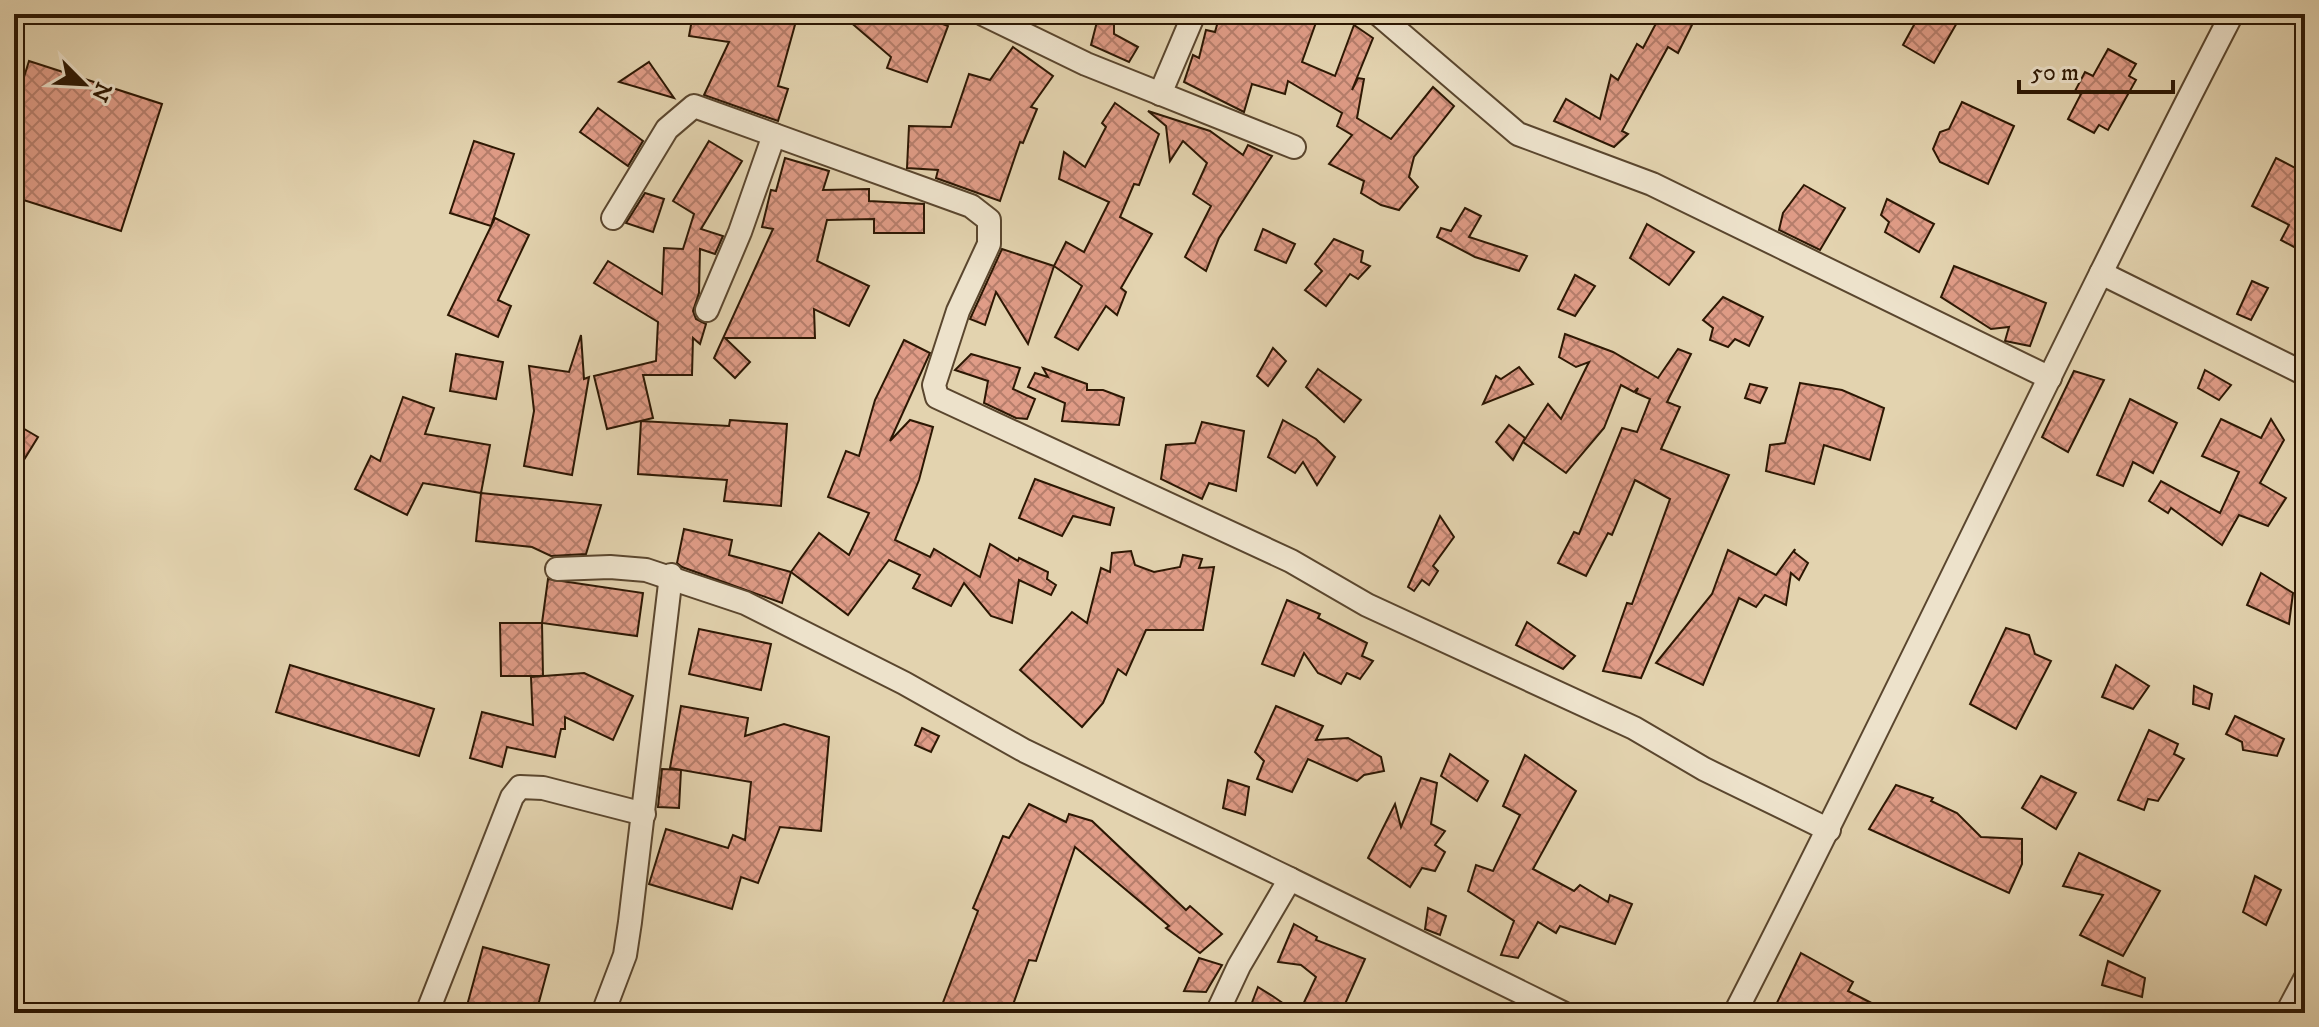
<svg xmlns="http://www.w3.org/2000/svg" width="2319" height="1027" viewBox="0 0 2319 1027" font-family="'IM FELL DW Pica',serif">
	<defs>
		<pattern id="building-cross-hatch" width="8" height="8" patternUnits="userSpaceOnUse" patternTransform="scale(2)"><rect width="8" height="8" fill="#e09c87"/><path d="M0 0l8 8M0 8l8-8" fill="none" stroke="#b67e6c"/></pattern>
	</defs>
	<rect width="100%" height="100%" fill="#e3d3af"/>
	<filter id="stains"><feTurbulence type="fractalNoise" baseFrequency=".0025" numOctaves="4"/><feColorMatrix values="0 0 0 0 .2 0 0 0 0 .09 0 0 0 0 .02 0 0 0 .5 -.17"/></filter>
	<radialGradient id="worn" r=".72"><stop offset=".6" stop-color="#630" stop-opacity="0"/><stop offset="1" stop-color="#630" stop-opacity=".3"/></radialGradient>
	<g fill="url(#building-cross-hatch)" stroke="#2c1703" stroke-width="2">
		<path d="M693,14H798L778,86L788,89L778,121L704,95L729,42L689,36Z"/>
		<path d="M841,14H916L948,26L927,82L887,68L891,57Z"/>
		<path d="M1099,14H1114V34L1138,47L1129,62L1091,45Z"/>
		<path d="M1220,14H1319L1302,62L1335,76L1354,25L1373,38L1352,90L1358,78L1364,79L1357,118L1391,139L1433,87L1454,106L1414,157L1409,177L1418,187L1399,210L1381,205L1361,193L1364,181L1329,164L1352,135L1337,126L1342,113L1288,81L1285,94L1252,84L1244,112L1184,82L1193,55L1199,58L1206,30L1215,32Z"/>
		<path d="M1661,14H1671L1692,25L1678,53L1668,47L1622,131L1628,134L1614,147L1554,121L1566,99L1600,119L1611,75L1618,80L1637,44L1643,48Z"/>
		<path d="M1920,14H1962L1934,63L1903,45Z"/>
		<path d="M1013,47L1053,76L1031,107L1037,109L1023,143L1020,142L1000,201L936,178L938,170L907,168L909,126L951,127L969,74L990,80Z"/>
		<path d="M2108,49L2136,64L2129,76L2136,80L2108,130L2099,125L2094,133L2068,119L2081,94L2075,91L2085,72L2093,76Z"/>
		<path d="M29,61L162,104L121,231L14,197V109Z"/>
		<path d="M649,62L674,98L619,82Z"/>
		<path d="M1962,102L2014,126L1988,184L1940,162L1933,149L1940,132L1949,129Z"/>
		<path d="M1115,103L1159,134L1139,185L1134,184L1120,217L1152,234L1121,288L1126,292L1117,315L1106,306L1078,350L1055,337L1082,286L1054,266L1028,344L996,292L985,325L970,319L1002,249L1054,266L1066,242L1084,252L1109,202L1059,179L1064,152L1085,167L1106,127L1102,123Z"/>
		<path d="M598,108L643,141L628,166L580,132Z"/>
		<path d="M1148,111L1210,131L1243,155L1248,145L1272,156L1219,238L1206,271L1185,257L1211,206L1193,194L1207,163L1183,141L1170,161L1166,126Z"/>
		<path d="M474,141L514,154L491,226L450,213Z"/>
		<path d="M709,141L742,161L701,229L723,236L715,254L700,249L699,293L693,311L696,319L706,324L700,344L693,338L692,375H643L653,418L607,429L594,376L656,361L658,322L594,283L608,261L662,294L664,248L683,249L694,214L673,201Z"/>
		<path d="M785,158L829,171L823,190L869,189V201L924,204V233H874V219L827,220L817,261L869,286L849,326L814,309L815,338H725L750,362L735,378L714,358L773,229L762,227L771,190L776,191Z"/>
		<path d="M2276,158L2305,173V253L2281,240L2289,225L2252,206Z"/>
		<path d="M1804,185L1845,208L1820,250L1779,230L1783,213Z"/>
		<path d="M645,193L664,199L653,232L626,223Z"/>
		<path d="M1887,199L1934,224L1919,252L1885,232L1889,222L1881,215Z"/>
		<path d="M1465,208L1481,216L1469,237L1527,256L1519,271L1475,257L1437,237L1441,228L1451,231Z"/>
		<path d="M495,218L529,235L498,300L511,306L498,337L448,315Z"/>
		<path d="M1647,224L1694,252L1669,285L1630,258Z"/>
		<path d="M1263,229L1295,244L1286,263L1255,250Z"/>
		<path d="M1334,239L1363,251L1361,262L1370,266L1358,279L1350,274L1326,306L1305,290L1322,271L1315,264Z"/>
		<path d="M1954,266L2046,303L2030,346L2005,341L2009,327L1991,329L1941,297Z"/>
		<path d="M1575,275L1595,286L1575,316L1558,309Z"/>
		<path d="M2252,281L2268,288L2251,320L2237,314Z"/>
		<path d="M1723,297L1763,317L1749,346L1735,339L1728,347L1710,340L1713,328L1703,320Z"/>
		<path d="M1565,334L1613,352L1658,378L1678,349L1691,354L1667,402L1680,407L1661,449L1729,475L1641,678L1603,671L1627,603L1632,604L1670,499L1635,480L1612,535L1608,533L1586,576L1558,563L1574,532L1579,534L1622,428L1637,432L1650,399L1636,393L1638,388L1634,392L1621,385L1604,428L1566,473L1523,442L1548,404L1561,419L1589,362L1576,367L1559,357Z"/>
		<path d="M581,335L584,379L589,377L572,475L524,466L534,411L529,366L569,372Z"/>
		<path d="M904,340L930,353L890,441L910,420L933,427L919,480L895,540L930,557L934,549L980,577L990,544L1018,561L1019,558L1048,572L1047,579L1056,585L1051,595L1019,580L1012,623L991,616L964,583L951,606L913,588L920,575L889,560L848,615L791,572L819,533L849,555L869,513L828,497L846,451L859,456L875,400Z"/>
		<path d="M1273,348L1286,361L1268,386L1257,376Z"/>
		<path d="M456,354L503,362L496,399L450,391Z"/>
		<path d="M971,354L1020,368L1013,389L1035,399L1027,419L1016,418L984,403L988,381L955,370Z"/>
		<path d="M1519,367L1533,384L1483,404L1496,376L1501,379Z"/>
		<path d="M1043,368L1087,384V390H1103L1124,398L1119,425L1062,421L1065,403L1028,387L1035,373L1048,377Z"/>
		<path d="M1318,369L1361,400L1344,422L1306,387Z"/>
		<path d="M2205,370L2231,385L2219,400L2198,388Z"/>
		<path d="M2074,371L2104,380L2068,452L2042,437Z"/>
		<path d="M1800,383L1842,390L1884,408L1870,460L1824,445L1814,484L1766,471L1770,445L1785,443Z"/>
		<path d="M1750,384L1767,388L1760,403L1745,398Z"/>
		<path d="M403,397L434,408L425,434L490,445L481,493L423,483L407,515L355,489L371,456L380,461Z"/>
		<path d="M2130,399L2177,423L2153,473L2133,462L2123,486L2097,475Z"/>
		<path d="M2221,419L2261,438L2271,419L2284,440L2260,483L2286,498L2268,526L2239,515L2222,545L2171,508L2168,513L2149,501L2161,481L2220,513L2239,472L2202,456Z"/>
		<path d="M730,420L787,424L781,506L724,501L727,480L638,474L641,421L729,426Z"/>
		<path d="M1283,420L1316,439L1335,457L1317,485L1303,462L1295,473L1268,457Z"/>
		<path d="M1202,422L1244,431L1236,491L1209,483L1202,499L1161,479L1166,445L1195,443Z"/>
		<path d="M14,423L38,437L14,476Z"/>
		<path d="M1509,425L1525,438L1513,460L1496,442Z"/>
		<path d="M1035,479L1114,508L1110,525L1073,516L1062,536L1019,518Z"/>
		<path d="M481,493L601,505L586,554L551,556L532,547L476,541Z"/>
		<path d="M1440,516L1454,537L1433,566L1438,571L1429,585L1422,580L1414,591L1408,587Z"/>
		<path d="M684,529L732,540L729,555L791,572L782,603L682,567L677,563Z"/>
		<path d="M1795,549L1794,552L1808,563L1799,580L1791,573L1786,605L1765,595L1756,607L1739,598L1703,685L1656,663L1712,594L1728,550L1776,575Z"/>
		<path d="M1131,551L1135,565L1154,572L1180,567L1183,555L1202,559L1199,568L1214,567L1203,630H1146L1126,675L1118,669L1103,703L1082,727L1020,670L1072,612L1087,623L1101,568L1110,572L1112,553Z"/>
		<path d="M2261,573L2293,593L2289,624L2247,605Z"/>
		<path d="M548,579L643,593L637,636L542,623Z"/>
		<path d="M1287,600L1320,614L1318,618L1367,643L1362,656L1373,661L1360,679L1347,673L1341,684L1318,673L1304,653L1294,676L1262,664Z"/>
		<path d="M1527,622L1575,656L1563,669L1516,645Z"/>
		<path d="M500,623H542L543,676H501Z"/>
		<path d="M2006,628L2029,635L2035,654L2051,661L2016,729L1970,704Z"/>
		<path d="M699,629L771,644L761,690L689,674Z"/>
		<path d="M290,665L434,709L419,756L276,712Z"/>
		<path d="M2116,665L2149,686L2133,709L2102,697Z"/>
		<path d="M584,673L633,696L613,740L565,717V729H561L555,757L507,747L502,767L470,758L482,712L533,725L531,677Z"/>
		<path d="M2194,686L2212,694L2209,709L2193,704Z"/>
		<path d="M681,706L748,718L745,736L784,724L829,737L821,831L780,827L758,883L741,877L732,909L649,884L666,829L728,848L733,835L745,840L751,782L670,768Z"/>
		<path d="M1276,706L1323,726L1316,740L1348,738L1381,757L1384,771L1364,775L1357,781L1308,759L1292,792L1257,779L1264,761L1255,752Z"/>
		<path d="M2235,716L2284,739L2277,756L2243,750L2242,742L2226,734Z"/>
		<path d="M922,728L939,736L931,752L915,745Z"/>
		<path d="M2149,730L2178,744L2174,754L2184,759L2158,801L2148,799L2144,810L2118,800Z"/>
		<path d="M1450,754L1488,781L1477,801L1441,776Z"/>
		<path d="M1525,755L1576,791L1533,869L1574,891L1580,885L1608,902L1610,895L1632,904L1615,944L1560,926L1556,933L1538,922L1518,958L1501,955L1514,921L1468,891L1476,865L1493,871L1520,815L1503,806Z"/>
		<path d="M662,769L681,770L679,808L658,807Z"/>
		<path d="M2041,776L2076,793L2056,829L2022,808Z"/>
		<path d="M1421,778L1437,783L1431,824L1445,831L1435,845L1445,852L1435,871L1422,868L1410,887L1368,858L1395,804L1401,827Z"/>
		<path d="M1228,780L1249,787L1245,815L1223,808Z"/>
		<path d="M1896,785L1933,798L1931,801L1957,813L1981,837L2022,839V864L2009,893L1869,829Z"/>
		<path d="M1029,804L1066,822L1069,814L1092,821L1186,910L1190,906L1222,934L1200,953L1166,928L1169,926L1075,847L1036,961L1029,960L1010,1013H939L978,911L973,908L1003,836L1009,838Z"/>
		<path d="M2079,853L2160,891L2123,956L2080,935L2103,895L2063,886Z"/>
		<path d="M2255,876L2281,890L2266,925L2243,912Z"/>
		<path d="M1428,908L1446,916L1440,935L1425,929Z"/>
		<path d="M1294,924L1317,937L1316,940L1365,959L1341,1013H1299L1316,977L1301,965L1278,962Z"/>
		<path d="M483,947L549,965L536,1013H465Z"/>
		<path d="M1801,953L1853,982L1848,991L1891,1013H1772Z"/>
		<path d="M1199,958L1222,965L1206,992L1184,991Z"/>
		<path d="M2108,961L2145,978L2142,997L2102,985Z"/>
		<path d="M1258,987L1274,997L1297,1013H1248Z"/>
	</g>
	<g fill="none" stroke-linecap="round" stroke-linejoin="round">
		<defs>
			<g id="street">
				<path d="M983,14L1086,64L1294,147"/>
				<path d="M1378,14L1518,134L1652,184L2050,378"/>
				<path d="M1160,94L1194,14"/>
				<path d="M613,218L667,129L694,106L971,206L989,220V244L958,311L934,385L937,397L1291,561L1367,605L1634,728L1704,769L1829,830"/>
				<path d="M2101,273L2305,374"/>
				<path d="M707,310L740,232L774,135"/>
				<path d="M557,569L610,567L646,570L745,603L904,683L1025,751L1290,879"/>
				<path d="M427,1013L512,797L520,787L543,788L644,814"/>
				<path d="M603,1013L625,955L630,922L671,575"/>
				<path d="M1217,1013L1239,966L1290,879L1563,1013"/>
				<path d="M1735,1013C1905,682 2061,344 2232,14"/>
				<path d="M2287,1013L2305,979"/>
			</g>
		</defs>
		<use href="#street" stroke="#5a462e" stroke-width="26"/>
		<use href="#street" stroke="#ede2cb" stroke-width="22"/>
	</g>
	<rect width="2319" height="1027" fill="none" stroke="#e3d3af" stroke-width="48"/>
	<rect x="16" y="16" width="2287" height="995" fill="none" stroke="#2c1703" stroke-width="4"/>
	<rect x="24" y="24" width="2271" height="979" fill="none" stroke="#2c1703" stroke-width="2"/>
	<g transform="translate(84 84) rotate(114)" stroke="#ede2cb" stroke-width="6" paint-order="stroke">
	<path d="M0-6L14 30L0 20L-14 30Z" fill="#2c1703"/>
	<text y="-12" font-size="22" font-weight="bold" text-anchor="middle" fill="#2c1703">N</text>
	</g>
	<path d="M2019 80v12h154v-12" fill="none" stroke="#2c1703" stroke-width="4"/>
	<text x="2031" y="80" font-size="24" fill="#2c1703" stroke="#ede2cb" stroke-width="6" paint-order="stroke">50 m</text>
	<rect width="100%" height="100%" filter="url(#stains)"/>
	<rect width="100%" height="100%" fill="url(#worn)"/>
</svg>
